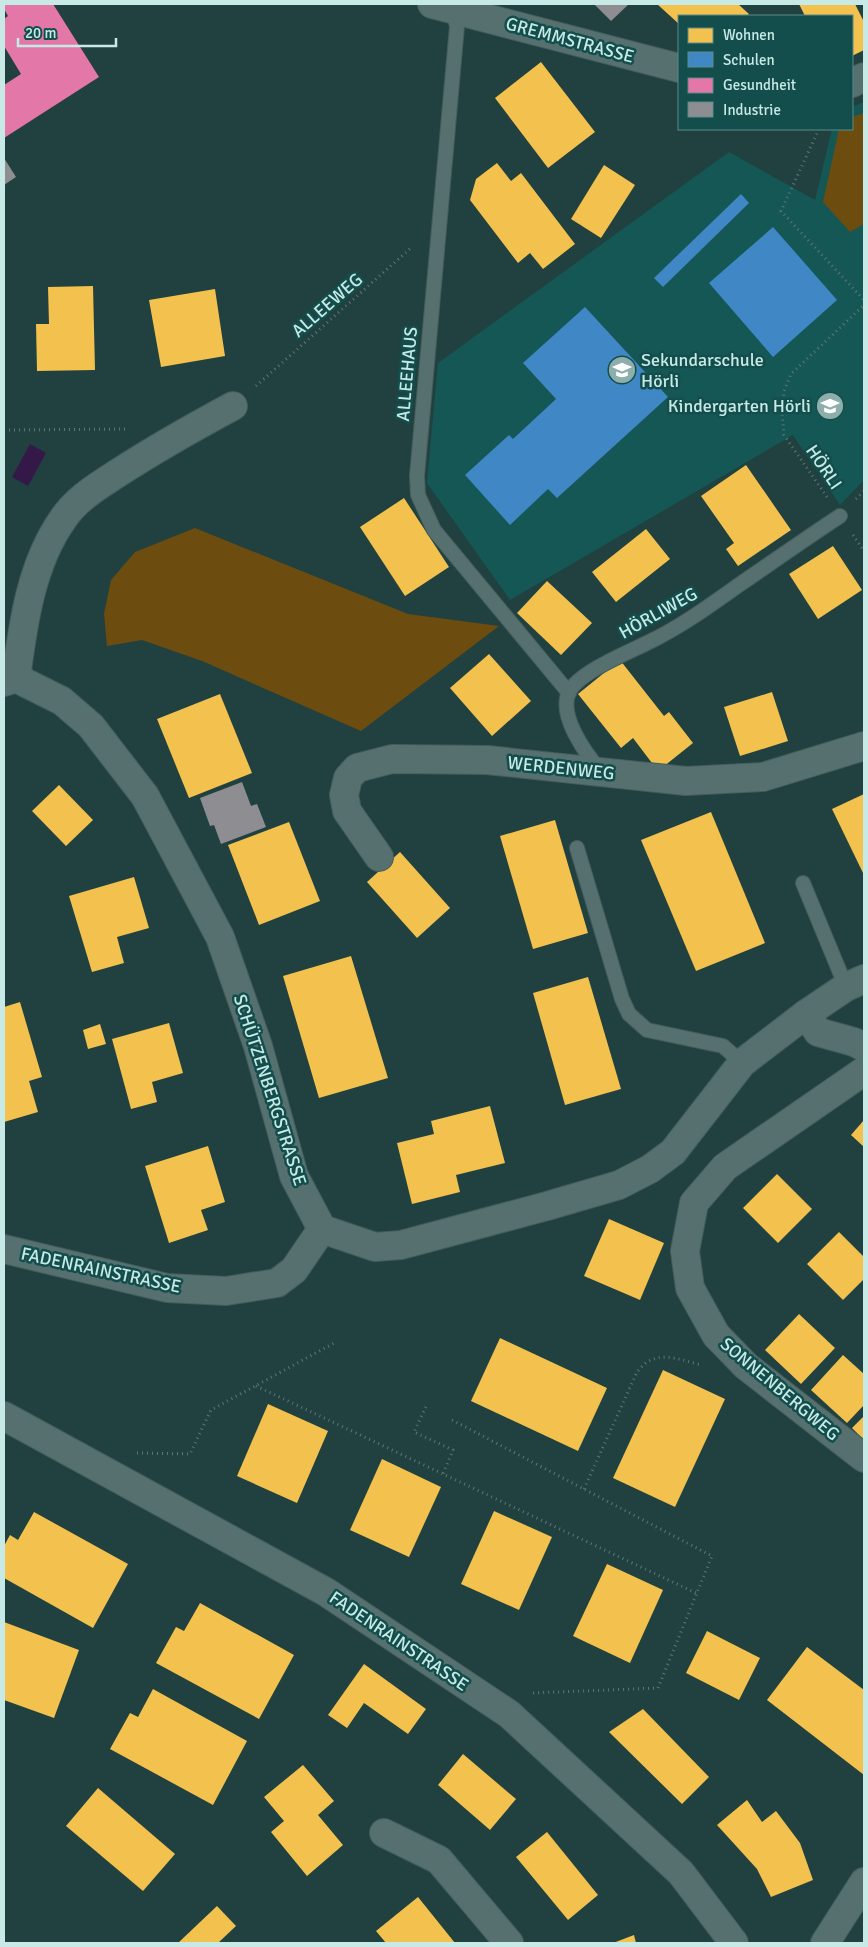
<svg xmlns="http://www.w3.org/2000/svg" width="868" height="1947" viewBox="0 0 868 1947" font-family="Signika,sans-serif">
	<rect width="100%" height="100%" fill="#20413f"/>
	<path fill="#155755" d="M864,102V480L840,505L793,435L510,600L427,483L438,363L729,152L815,200L832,129H852V107Z"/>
	<g fill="#6d4c10">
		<path d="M864,113V224L850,232L823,202L839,129H852V117Z"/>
		<path d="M195,528L408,614L499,626L361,731L202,661L142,640L107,646L104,614L111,580L135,552Z"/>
	</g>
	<path fill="#341948" d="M30,444L46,453L28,486L12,477Z"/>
	<g fill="#f2c14e">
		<path d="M657,4H738L749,14L747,16H679V24Z"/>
		<path d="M799,4H855L864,22V50L852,56V16H805Z"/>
		<path d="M541,62L595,132L548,168L495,98Z"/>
		<path d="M497,163L511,181L521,173L575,244L543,269L530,253L518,263L470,200L476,179Z"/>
		<path d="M604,165L635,185L601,238L571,219Z"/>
		<path d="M93,286L95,370L37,371L36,324H49L48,287Z"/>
		<path d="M215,289L225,356L161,367L149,300Z"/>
		<path d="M746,465L791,530L738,566L726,549L734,543L701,496Z"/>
		<path d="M404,498L449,567L405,596L360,527Z"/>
		<path d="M646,529L670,559L616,602L592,572Z"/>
		<path d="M833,546L862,590L818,619L789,574Z"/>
		<path d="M547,581L592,623L561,655L517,613Z"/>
		<path d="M489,654L531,701L492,736L450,688Z"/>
		<path d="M620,660L664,716L669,712L693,743L658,771L633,738L621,748L578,694Z"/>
		<path d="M772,692L788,741L740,756L724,707Z"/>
		<path d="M220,694L252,773L189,798L157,719Z"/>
		<path d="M59,785L93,820L66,846L32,811Z"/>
		<path d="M864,794V875L832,809Z"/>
		<path d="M711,812L765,943L696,971L641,840Z"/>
		<path d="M555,820L588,933L533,949L500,836Z"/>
		<path d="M289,822L320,901L259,925L228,845Z"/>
		<path d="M400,852L450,908L417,938L367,882Z"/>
		<path d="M134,877L149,928L117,937L124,963L92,972L69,896Z"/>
		<path d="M351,956L388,1078L319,1098L283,976Z"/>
		<path d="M588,977L621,1089L565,1105L533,993Z"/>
		<path d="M20,1002L42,1077L29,1081L38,1112L4,1122V1007Z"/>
		<path d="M169,1023L183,1073L152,1082L157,1102L131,1109L112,1039Z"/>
		<path d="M100,1024L106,1044L88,1049L83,1030Z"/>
		<path d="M490,1106L505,1163L456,1175L460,1192L412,1204L397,1143L434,1134L431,1121Z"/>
		<path d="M864,1120V1147L851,1135Z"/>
		<path d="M208,1146L225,1202L201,1210L208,1230L169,1243L145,1166Z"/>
		<path d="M777,1174L812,1209L778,1243L743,1208Z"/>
		<path d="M609,1219L664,1243L640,1300L584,1276Z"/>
		<path d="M839,1232L864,1257V1279L843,1300L807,1264Z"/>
		<path d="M799,1314L835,1348L801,1384L765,1350Z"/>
		<path d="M500,1338L607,1388L578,1451L471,1401Z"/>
		<path d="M843,1355L864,1374V1405L847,1423L811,1390Z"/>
		<path d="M663,1370L725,1399L675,1507L613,1478Z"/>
		<path d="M268,1404L328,1431L297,1503L237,1476Z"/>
		<path d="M864,1416V1440L852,1428Z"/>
		<path d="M382,1459L441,1487L409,1557L350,1530Z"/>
		<path d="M494,1511L552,1537L519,1610L461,1584Z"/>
		<path d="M34,1512L128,1564L93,1628L4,1578V1546L10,1535L18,1540Z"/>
		<path d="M607,1564L663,1590L630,1663L573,1636Z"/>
		<path d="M200,1603L294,1655L259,1719L156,1663L176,1627L184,1631Z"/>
		<path d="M4,1622L79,1650L54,1718L4,1700Z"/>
		<path d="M707,1631L760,1658L739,1700L686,1673Z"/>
		<path d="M807,1647L864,1690V1775L767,1700Z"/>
		<path d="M364,1664L426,1709L408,1734L364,1703L347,1728L328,1715Z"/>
		<path d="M153,1689L247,1741L213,1805L110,1749L130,1713L138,1717Z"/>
		<path d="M643,1709L709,1777L682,1804L609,1732Z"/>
		<path d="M463,1754L516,1799L490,1830L438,1785Z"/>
		<path d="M303,1765L334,1801L318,1815L343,1845L307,1876L271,1832L284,1821L264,1797Z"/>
		<path d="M98,1788L175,1854L143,1891L66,1826Z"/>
		<path d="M747,1800L762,1822L776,1811L800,1843L813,1880L771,1897L757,1869L717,1825Z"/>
		<path d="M547,1832L598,1895L568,1920L516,1857Z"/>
		<path d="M418,1897L455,1943H386L376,1931Z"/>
		<path d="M217,1906L236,1926L218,1943H178Z"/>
		<path d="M634,1935L636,1943H613Z"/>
	</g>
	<g fill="#3f88c5">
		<path d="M741,194L749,203L663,287L654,278Z"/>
		<path d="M773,227L837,300L773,357L709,283Z"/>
		<path d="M585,307L668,397L557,498L548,489L510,525L465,475L509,435L513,439L556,399L523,363Z"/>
	</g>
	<path fill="#e377a8" d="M4,4H53L99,77L4,138V85L21,74L4,46V19L8,16L4,9Z"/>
	<g fill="#8d8d92">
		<path d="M594,4H629L611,21Z"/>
		<path d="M4,158L16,177L4,185Z"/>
		<path d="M242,782L251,806L257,804L266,827L221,844L214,825L210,826L200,798Z"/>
	</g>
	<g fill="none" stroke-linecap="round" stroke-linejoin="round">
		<defs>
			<g id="lane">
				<path d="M452,9L457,26L417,476L418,495L434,530L569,693"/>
				<path d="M600,770C585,753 558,715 569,692C579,672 629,652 649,642C680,627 708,607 736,587C771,563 805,539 840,516"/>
				<path d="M577,848L622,999L629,1014L647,1030L723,1046L742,1063"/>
				<path d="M803,883L846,987"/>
			</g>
			<g id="street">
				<path d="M432,4L679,68"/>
				<path d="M852,83L864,77"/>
				<path d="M16,678C23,624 31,564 63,519C76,499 98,486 118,473C155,449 194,427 233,406"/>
				<path d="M4,682L16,678L62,701L91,726L145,796L220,937L258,1046L294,1176L322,1229L375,1247L401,1245L547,1206L619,1185L650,1169L673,1152L742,1063L806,1014L846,987L864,979"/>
				<path d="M379,857L347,811L344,795L348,778L357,768L392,759L487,760L686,781L763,777L864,746"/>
				<path d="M806,1014L818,1032L854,1042L864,1047"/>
				<path d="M864,1071L725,1167L694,1203L685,1251L690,1288L716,1335L746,1366L864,1458"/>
				<path d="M4,1249L167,1288L226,1291L277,1283L294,1270L322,1229"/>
				<path d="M4,1416L326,1592L509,1714L681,1873L734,1943"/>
				<path d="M384,1833L439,1860L509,1943"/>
				<path d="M825,1943L864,1882"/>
			</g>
		</defs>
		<use href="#lane" stroke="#445d5c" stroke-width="16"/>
		<use href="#street" stroke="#445d5c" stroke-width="30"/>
		<g stroke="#5e7675" stroke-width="3" stroke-dasharray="1 4" stroke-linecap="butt">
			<path d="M819,129L781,211L864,300"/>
			<path d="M256,386L412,247"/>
			<path d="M4,430L128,429"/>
			<path d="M827,497L784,435L782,412L784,391L791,374L864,305"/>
			<path d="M856,499L864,491"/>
			<path d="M853,535L864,551"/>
			<path d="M256,1386L696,1593"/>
			<path d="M426,1407L414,1432L453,1450L443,1474"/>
			<path d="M452,1420L712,1556L658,1688L532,1693"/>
			<path d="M137,1453L190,1454L211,1410L336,1342"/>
			<path d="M584,1489L637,1372C655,1348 677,1359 701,1365"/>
		</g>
		<use href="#lane" stroke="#55706f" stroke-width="14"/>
		<use href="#street" stroke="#55706f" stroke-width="28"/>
	</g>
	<defs>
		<symbol id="school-disc" viewBox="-11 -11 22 22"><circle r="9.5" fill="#8dafac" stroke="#134e4c"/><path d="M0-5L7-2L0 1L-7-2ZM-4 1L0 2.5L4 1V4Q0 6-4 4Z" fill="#fff"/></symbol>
	</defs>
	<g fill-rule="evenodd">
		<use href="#school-disc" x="606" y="354" width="32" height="32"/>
		<use href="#school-disc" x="814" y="390" width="32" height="32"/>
	</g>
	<g text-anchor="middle" stroke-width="5" stroke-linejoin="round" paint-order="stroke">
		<g font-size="18" fill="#c7eae7" stroke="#134e4c">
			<text transform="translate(570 40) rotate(15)" y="6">GREMMSTRASSE</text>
			<text transform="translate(327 305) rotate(-41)" y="6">ALLEEWEG</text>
			<text transform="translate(407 374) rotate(-85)" y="6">ALLEEHAUS</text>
			<text transform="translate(824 467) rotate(56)" y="6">HÖRLI</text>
			<text transform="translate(658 613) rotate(-29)" y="6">HÖRLIWEG</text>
			<text transform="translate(561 768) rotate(6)" y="6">WERDENWEG</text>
			<text transform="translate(270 1090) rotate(72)" y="6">SCHÜTZENBERGSTRASSE</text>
			<text transform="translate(101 1270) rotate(12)" y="6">FADENRAINSTRASSE</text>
			<text transform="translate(780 1389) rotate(40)" y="6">SONNENBERGWEG</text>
			<text transform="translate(399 1641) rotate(34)" y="6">FADENRAINSTRASSE</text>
		</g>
		<g font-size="18" fill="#c7eae7" stroke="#134e4c" text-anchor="start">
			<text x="641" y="366">Sekundarschule<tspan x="641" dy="21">Hörli</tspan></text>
			<text x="811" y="412" text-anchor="end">Kindergarten Hörli</text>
		</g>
	</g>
	<rect width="868" height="1947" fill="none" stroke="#c7eae7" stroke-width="10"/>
	<rect x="678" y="15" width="175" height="115" fill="#134e4c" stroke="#5b8c8a"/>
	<rect x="688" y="28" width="25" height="15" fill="#f2c14e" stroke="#5b8c8a"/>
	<text x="723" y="40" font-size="15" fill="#c7eae7">Wohnen</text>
	<rect x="688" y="52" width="25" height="15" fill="#3f88c5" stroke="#5b8c8a"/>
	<text x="723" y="65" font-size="15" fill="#c7eae7">Schulen</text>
	<rect x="688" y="78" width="25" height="15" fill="#e377a8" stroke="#5b8c8a"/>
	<text x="723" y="90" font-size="15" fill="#c7eae7">Gesundheit</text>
	<rect x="688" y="102" width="25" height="15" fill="#8d8d92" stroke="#5b8c8a"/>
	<text x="723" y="115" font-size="15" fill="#c7eae7">Industrie</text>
	<path d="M18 38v8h98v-8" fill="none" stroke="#c7eae7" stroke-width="2.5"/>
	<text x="25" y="38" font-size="15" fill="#c7eae7" stroke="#134e4c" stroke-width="4" paint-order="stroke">20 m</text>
</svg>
